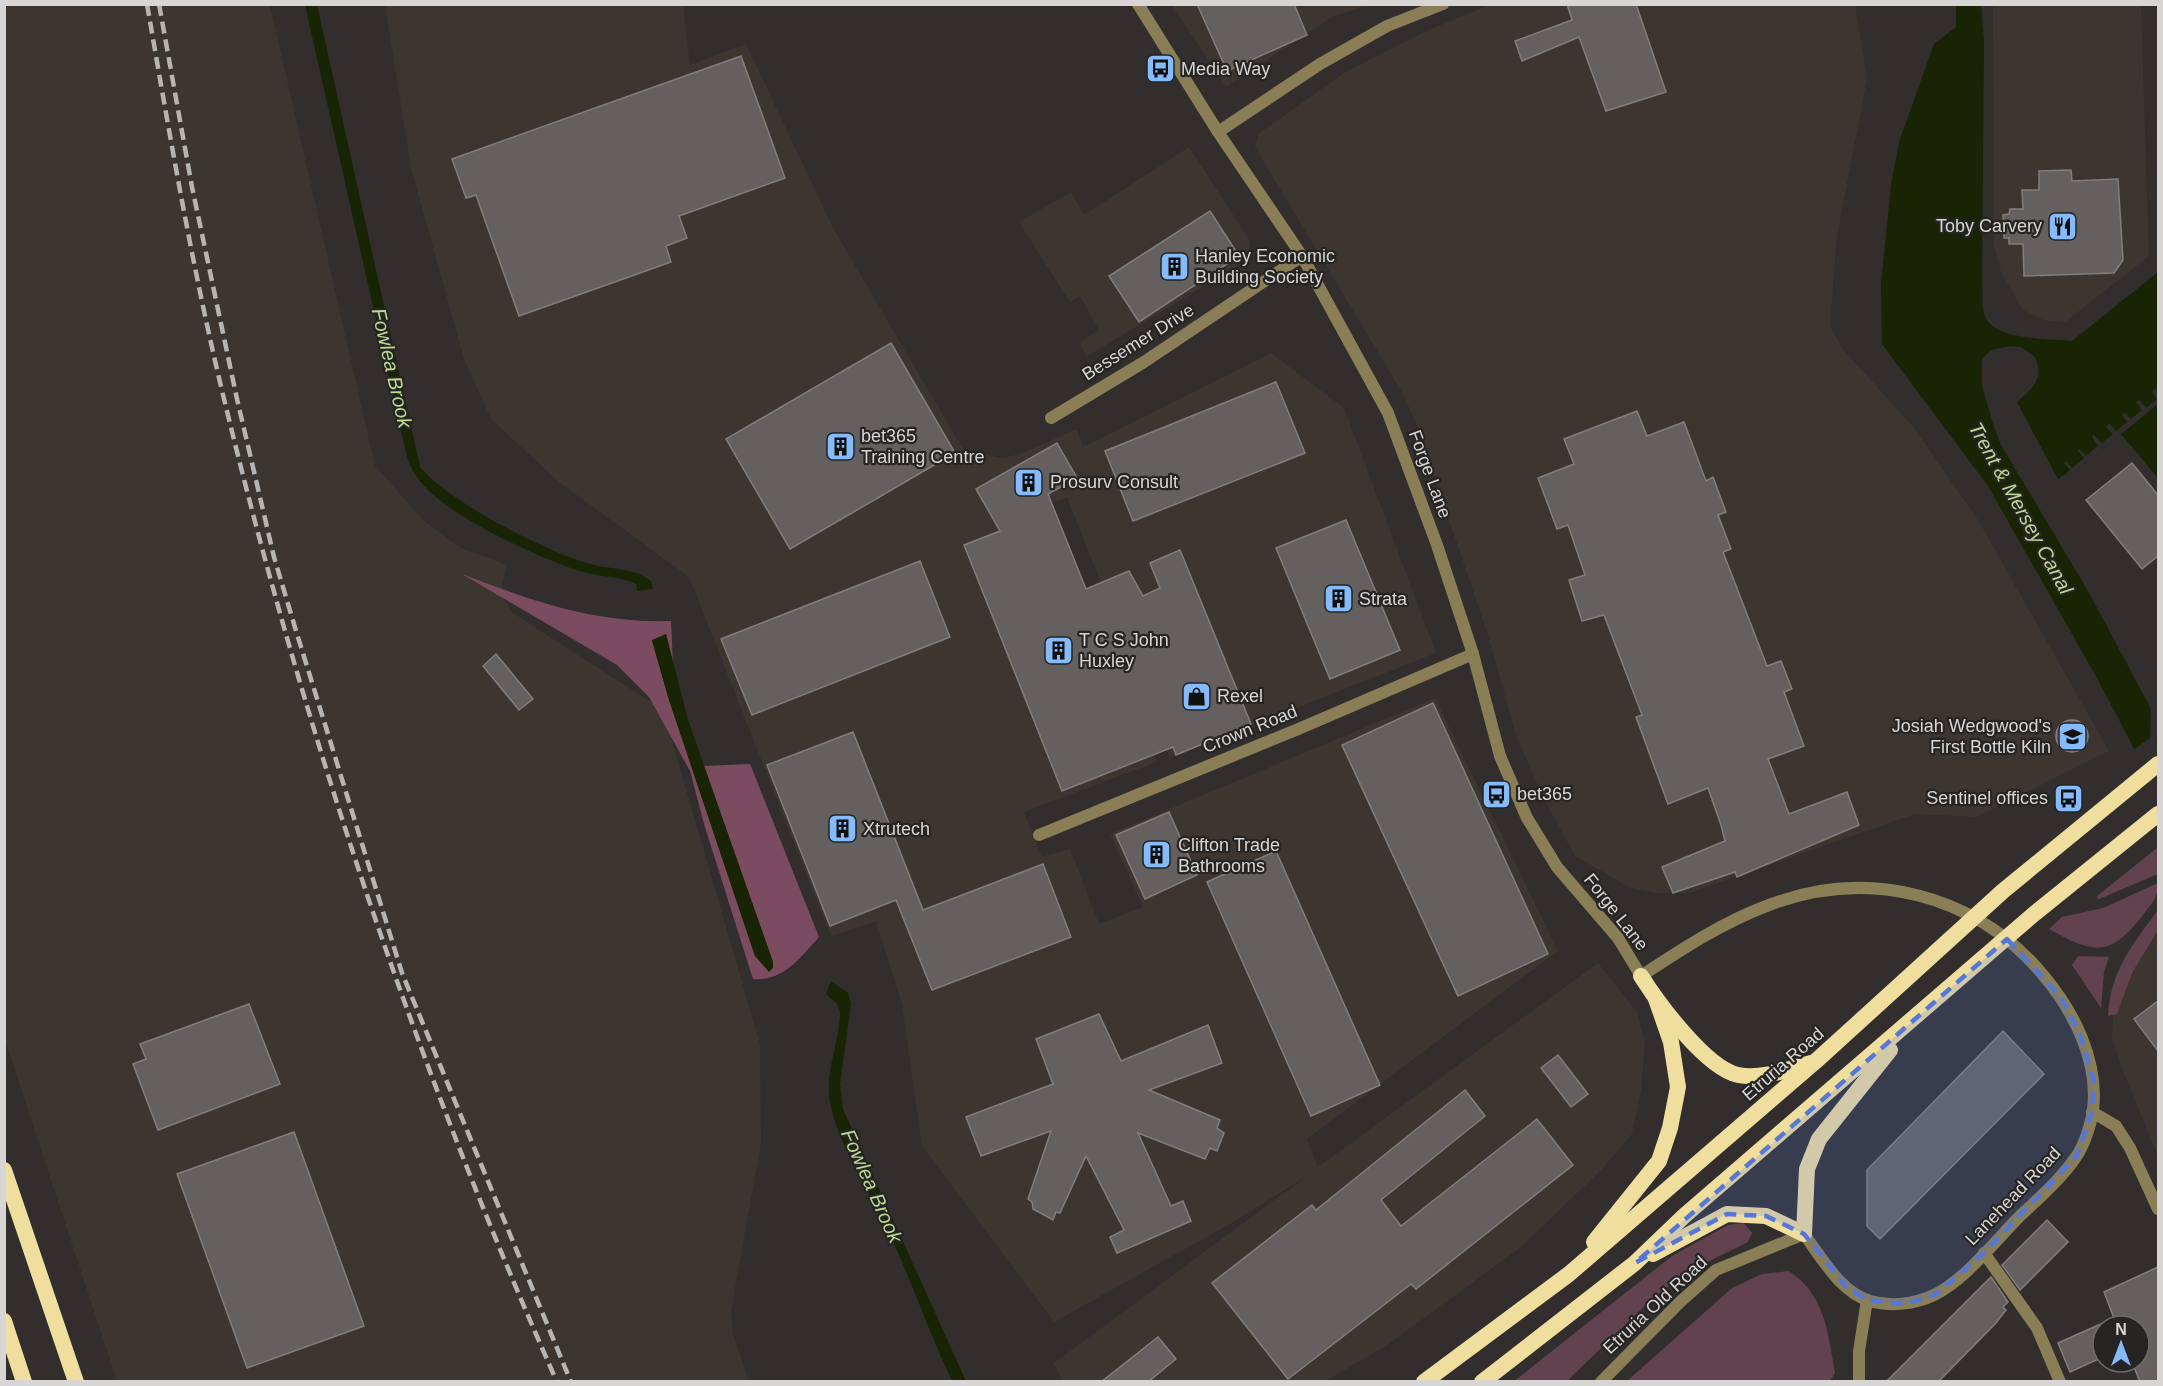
<svg xmlns="http://www.w3.org/2000/svg" width="2163" height="1386" viewBox="0 0 2163 1386" font-family="Helvetica,sans-serif">
	<rect width="100%" height="100%" fill="#312e2d"/>
	<g fill="#3d3630">
		<path d="M4,5H270L375,466L425,522L461,548L507,565L500,595L513,613L663,710L760,1044L761,1143L731,1311L733,1334L749,1381H117L5,1040Z"/>
		<path d="M385,5H683L690,65L746,44L833,228L964,451L1004,458L1023,453L1077,429L1083,447L1271,353L1344,408L1436,653L1170,758L1067,497L1052,503L1157,762L1024,812L1042,857L1070,849L1099,924L1143,907L1110,834L1435,698L1558,951L1307,1139L1318,1167L1598,963L1637,1012L1645,1044L1641,1090L1632,1134L1599,1172L1521,1247L1386,1346L1325,1381H1062L1054,1363L1307,1176L1230,1224L1054,1322L922,1146L902,1004L876,921L831,936L689,577L559,482L491,419L464,359L411,168Z"/>
		<path d="M1172,5H1367L1332,17L1226,87Z"/>
		<path d="M1490,5H1855L1867,79L1837,236L1830,326L1842,348L1914,428L1978,520L2109,751L1977,817L1915,814L1689,893H1654L1629,887L1575,856L1542,795L1516,735L1488,635L1417,425L1402,392L1255,147L1258,134L1347,71L1426,31Z"/>
		<path d="M1993,5H2141L2149,256L2065,322L2043,320L2023,310L2001,272L1994,246Z"/>
		<path d="M1189,147L1250,241L1247,260L1086,357L1080,342L1099,330L1080,296L1070,302L1019,222L1071,192L1084,215Z"/>
		<path d="M2158,932V1156L2123,1071L2112,1038L2114,995L2121,977Z"/>
	</g>
	<g fill="#62424f">
		<path d="M2158,847V874L2099,899L2096,897Z"/>
		<path d="M2158,883C2159,897 2151,904 2143,915C2110,958 2094,954 2049,929L2062,917L2103,908Z"/>
		<path d="M2158,910V930L2132,973L2117,1014L2108,1016C2111,969 2132,946 2158,910Z"/>
		<path d="M2078,956L2109,957L2104,972L2101,1008L2072,965Z"/>
		<path d="M1744,1223L1752,1233L1748,1242L1689,1271L1651,1300L1567,1381L1513,1382L1672,1256L1728,1225Z"/>
		<path d="M1789,1271C1825,1295 1828,1332 1835,1373L1830,1381H1627L1732,1288L1762,1274Z"/>
	</g>
	<path fill="#7b4b5f" d="M462,574C532,601 594,623 671,621L673,664L666,634L652,641L669,700L755,956L773,962L704,766L750,764L819,937C801,957 783,982 753,979L704,824L690,771L649,697L617,665Z"/>
	<g fill="#182403">
		<path d="M305,5H317L420,467C449,502 546,552 590,564C611,570 633,567 651,581L653,589L637,591L636,584C620,576 600,577 583,572C540,559 447,516 420,481C414,474 410,466 407,457Z"/>
		<path d="M1956,5H1981L1984,40L1982,283C1983,293 1981,306 1985,316C1994,341 2049,338 2072,341L2158,272V478L2121,434L2069,477L2065,474L2058,479L2017,402C2032,389 2045,379 2035,357L2021,347L2011,346L1991,350L1982,359V386L1994,427L2001,445L2088,591L2151,709L2150,740L2158,794L2097,678L1988,486L1882,344L1881,284L1891,185L1899,142L1934,44L1956,27Z"/>
		<path d="M666,634L688,720L773,962V968L769,972L755,956L669,700L652,640Z"/>
		<path d="M831,981L848,993L851,1004L840,1084L843,1109L966,1381H952C928,1330 910,1277 886,1226C867,1185 839,1148 830,1102C824,1071 840,1043 840,1012L837,1004L826,994Z"/>
	</g>
	<g fill="#312e2d">
		<path d="M2156,388L2158,404L2069,477L2066,474L2070,470L2064,463L2066,461L2072,468L2084,458L2078,451L2080,449L2086,456L2098,446L2092,437L2094,435L2102,443L2113,434L2106,427L2109,423L2116,431L2127,422L2122,415L2124,412L2131,419L2142,410L2136,402L2139,400L2146,408L2157,399L2152,392Z"/>
		<path d="M2154,735L2158,751V797L2133,750Z"/>
	</g>
	<g fill="#63605f" stroke="#817e7d" stroke-width="1.5">
		<path d="M1197,4H1294L1307,35L1227,71Z"/>
		<path d="M1567,4H1636L1666,92L1606,111L1579,37L1522,61L1515,41L1572,20Z"/>
		<path d="M741,56L785,178L679,216L687,238L666,246L671,262L519,316L476,195L466,198L452,159Z"/>
		<path d="M2071,170L2072,181L2118,179L2123,260L2114,273L2024,276L2023,244H2009V238H2004L2003,215L2009,214L2010,209H2023L2022,190H2039V171Z"/>
		<path d="M1210,211L1239,256L1139,322L1109,276Z"/>
		<path d="M891,343L955,453L790,549L726,439Z"/>
		<path d="M1276,382L1305,453L1133,521L1105,451Z"/>
		<path d="M1637,411L1647,436L1684,422L1706,481L1713,477L1726,512L1718,515L1731,549L1723,552L1767,666L1781,661L1792,689L1784,692L1804,746L1768,759L1789,814L1847,792L1859,825L1737,877L1735,872L1673,893L1662,867L1725,841L1721,825L1708,788L1668,804L1636,717L1642,715L1604,615L1582,621L1569,580L1585,575L1568,525L1557,529L1538,478L1574,464L1564,439Z"/>
		<path d="M1057,443L1077,478L1048,494L1086,589L1129,571L1143,596L1160,588L1150,563L1180,550L1251,724L1176,755L1173,747L1062,791L964,545L1000,531L976,489Z"/>
		<path d="M2132,463L2158,495V556L2142,569L2086,500Z"/>
		<path d="M1346,520L1400,650L1330,679L1276,548Z"/>
		<path d="M920,561L950,637L752,715L721,639Z"/>
		<path d="M496,654L533,699L519,710L483,666Z"/>
		<path d="M1433,703L1548,954L1458,996L1342,745Z"/>
		<circle cx="2072" cy="736" r="16"/>
		<path d="M853,732L923,910L1043,864L1071,937L932,990L896,900L830,926L767,765Z"/>
		<path d="M1169,812L1197,875L1145,899L1116,835Z"/>
		<path d="M1276,851L1380,1085L1311,1116L1207,882Z"/>
		<path d="M2158,1001V1051L2134,1019Z"/>
		<path d="M249,1004L280,1084L158,1130L133,1064L146,1059L140,1044Z"/>
		<path d="M1099,1014L1121,1061L1208,1025L1222,1063L1149,1090L1220,1120L1217,1128L1224,1133L1217,1151L1210,1148L1205,1159L1138,1133L1171,1206L1183,1201L1191,1221L1117,1253L1110,1237L1124,1230L1086,1156L1060,1213L1056,1212L1053,1220L1033,1209L1032,1202L1028,1199L1051,1131L981,1156L966,1117L1053,1084L1036,1039Z"/>
		<path d="M2003,1031L2044,1074L1880,1239L1867,1226V1170Z"/>
		<path d="M1558,1055L1588,1094L1571,1107L1541,1068Z"/>
		<path d="M1465,1090L1485,1116L1381,1200L1401,1226L1537,1119L1573,1165L1416,1289L1411,1284L1288,1379L1212,1283L1312,1205L1316,1210Z"/>
		<path d="M294,1132L364,1326L247,1368L177,1174Z"/>
		<path d="M2047,1220L2068,1242L2020,1290L2002,1265Z"/>
		<path d="M2158,1267V1382H2140L2132,1362H2139V1326H2117L2104,1292Z"/>
		<path d="M1991,1277L2008,1302L2003,1307L2006,1310L1995,1324L1938,1382H1886Z"/>
		<path d="M2103,1323V1357L2070,1372L2058,1343Z"/>
		<path d="M1158,1337L1176,1359L1148,1382H1101Z"/>
	</g>
	<g fill="none" stroke-linecap="round" stroke-linejoin="round">
		<g stroke="#8a7e56" stroke-width="12">
			<path d="M1218,132L1320,64L1387,26L1443,4"/>
			<path d="M1051,418L1144,362L1302,256"/>
			<path d="M1039,835L1296,730L1473,654"/>
			<path d="M2092,1112L2116,1126L2130,1148L2158,1209"/>
			<path d="M1984,1253L2037,1328L2060,1382"/>
			<path d="M1601,1382L1680,1302L1716,1270L1804,1234"/>
			<path d="M1859,1382V1351L1867,1300"/>
		</g>
		<path stroke="#8a7e56" stroke-width="12" d="M1138,4L1218,132L1302,256L1388,413L1437,545L1473,654L1500,756L1527,818L1557,867L1618,938L1641,976C1682,949 1723,922 1769,905C1869,867 1976,894 2044,976C2074,1012 2099,1061 2093,1110C2091,1124 2084,1146 2076,1157C2061,1179 2039,1198 2020,1216C1996,1240 1965,1280 1934,1295C1915,1304 1891,1307 1870,1301C1841,1293 1821,1257 1804,1234"/>
		<g stroke="#f0de9e" stroke-width="16">
			<path d="M1641,976C1658,1003 1706,1068 1738,1075C1762,1080 1788,1069 1811,1063"/>
			<path d="M4,1170L76,1382"/>
			<path d="M1594,1242L1659,1161L1670,1128L1678,1087L1671,1042L1656,999"/>
			<path d="M1653,1254L1727,1214L1766,1216L1804,1234L1807,1169L1819,1139L1890,1050"/>
			<path d="M4,1321L24,1382"/>
			<path d="M1424,1382L1569,1274L1816,1061L2003,891L2158,764"/>
			<path d="M1482,1382L1635,1263L1684,1216L2034,914L2158,814"/>
		</g>
		<g stroke="#b6b5b3" stroke-width="4.5" stroke-dasharray="12 6" stroke-linecap="butt">
			<path d="M147,4C170,137 193,272 225,403C306,738 417,1067 557,1382"/>
			<path d="M159,4L192,187L237,399L274,557L297,634L402,973L571,1382"/>
		</g>
	</g>
	<path fill="#5577d7" fill-opacity="0.2" stroke="#5577d7" stroke-width="4.5" stroke-dasharray="12 8" stroke-linejoin="round" d="M2007,939L2061,997L2080,1034L2094,1081L2092,1112L2077,1156L1984,1253L1935,1295L1905,1304L1867,1300L1846,1287L1804,1234L1766,1216L1727,1214L1635,1263Z"/>
	<defs>
		<symbol id="bus-square" viewBox="-11 -11 22 22"><rect x="-9" y="-9" width="18" height="18" rx="4" fill="#85bbfb" stroke="#272523"/><path d="M-5-6H5V4H4V6H2V4H-2V6H-4V4H-5ZM-3.5-4V0h7V-4ZM-3.5 1.2v1.5H-2V1.2ZM2 1.2v1.5H3.5V1.2Z" fill="#111"/></symbol>
		<symbol id="restaurant-square" viewBox="-11 -11 22 22"><rect x="-9" y="-9" width="18" height="18" rx="4" fill="#85bbfb" stroke="#272523"/><path d="M-5-6h1v4h1v-4h1v4h1v-4h1v5L-1.5 .5V6h-2V.5L-5-1ZM5-6V6H3V1.5H1.5Q1.5-4 5-6Z" fill="#111"/></symbol>
		<symbol id="building-square" viewBox="-11 -11 22 22"><rect x="-9" y="-9" width="18" height="18" rx="4" fill="#85bbfb" stroke="#272523"/><path d="M-4-6H4V6H1V3H-1V6H-4ZM-2.5-4.3h1.7v1.8h-1.7ZM.8-4.3h1.7v1.8H.8ZM-2.5-1h1.7V.8h-1.7ZM.8-1h1.7V.8H.8Z" fill="#111"/></symbol>
		<symbol id="shop-square" viewBox="-11 -11 22 22"><rect x="-9" y="-9" width="18" height="18" rx="4" fill="#85bbfb" stroke="#272523"/><path d="M-5-2.5h2.3a2.7 3.5 0 0 1 5.4 0H5L5.5 6h-11ZM-1.5-2.5h3a1.5 2.3 0 0 0-3 0Z" fill="#111"/></symbol>
		<symbol id="school-square" viewBox="-11 -11 22 22"><rect x="-9" y="-9" width="18" height="18" rx="4" fill="#85bbfb" stroke="#272523"/><path d="M0-5L7-2L0 1L-7-2ZM-4 1L0 2.5L4 1V4Q0 6-4 4Z" fill="#111"/></symbol>
	</defs>
	<g fill-rule="evenodd">
		<use href="#bus-square" x="1144" y="52" width="33" height="33"/>
		<use href="#restaurant-square" x="2046" y="210" width="33" height="33"/>
		<use href="#building-square" x="1158" y="250" width="33" height="33"/>
		<use href="#building-square" x="824" y="430" width="33" height="33"/>
		<use href="#building-square" x="1012" y="466" width="33" height="33"/>
		<use href="#building-square" x="1322" y="582" width="33" height="33"/>
		<use href="#building-square" x="1042" y="634" width="33" height="33"/>
		<use href="#shop-square" x="1180" y="680" width="33" height="33"/>
		<use href="#school-square" x="2056" y="720" width="33" height="33"/>
		<use href="#bus-square" x="1480" y="778" width="33" height="33"/>
		<use href="#bus-square" x="2052" y="782" width="33" height="33"/>
		<use href="#building-square" x="826" y="812" width="33" height="33"/>
		<use href="#building-square" x="1140" y="838" width="33" height="33"/>
	</g>
	<g text-anchor="middle" stroke-width="4.5" stroke-linejoin="round" paint-order="stroke">
		<g font-size="18" fill="#d7d6d4" stroke="#272523" text-anchor="start">
			<text x="1181" y="75">Media Way</text>
			<text x="2042" y="232" text-anchor="end">Toby Carvery</text>
			<text x="1195" y="262">Hanley Economic<tspan x="1195" dy="21">Building Society</tspan></text>
			<text x="861" y="442">bet365<tspan x="861" dy="21">Training Centre</tspan></text>
			<text x="1050" y="488">Prosurv Consult</text>
			<text x="1359" y="605">Strata</text>
			<text x="1079" y="646">T C S John<tspan x="1079" dy="21">Huxley</tspan></text>
			<text x="1217" y="702">Rexel</text>
			<text x="2051" y="732" text-anchor="end">Josiah Wedgwood's<tspan x="2051" dy="21">First Bottle Kiln</tspan></text>
			<text x="1517" y="800">bet365</text>
			<text x="2048" y="804" text-anchor="end">Sentinel offices</text>
			<text x="863" y="835">Xtrutech</text>
			<text x="1178" y="851">Clifton Trade<tspan x="1178" dy="21">Bathrooms</tspan></text>
		</g>
		<g font-size="18" fill="#d7d6d4" stroke="#272523">
			<text transform="translate(1138 342) rotate(-32)" y="6">Bessemer Drive</text>
			<text transform="translate(1430 474) rotate(70)" y="6">Forge Lane</text>
			<text transform="translate(1250 729) rotate(-22)" y="6">Crown Road</text>
			<text transform="translate(1616 912) rotate(52)" y="6">Forge Lane</text>
			<text transform="translate(1783 1064) rotate(-41)" y="6">Etruria Road</text>
			<text transform="translate(2013 1196) rotate(-46)" y="6">Lanehead Road</text>
			<text transform="translate(1655 1305) rotate(-43)" y="6">Etruria Old Road</text>
		</g>
		<g font-size="20" font-style="italic" fill="#bbd991" stroke="#272523">
			<text transform="translate(392 368) rotate(77)" y="7">Fowlea Brook</text>
			<text transform="translate(2021 508) rotate(61)" y="7">Trent &amp; Mersey Canal</text>
			<text transform="translate(872 1186) rotate(66)" y="7">Fowlea Brook</text>
		</g>
	</g>
	<rect width="2163" height="1386" fill="none" stroke="#d7d6d4" stroke-width="12"/>
	<g transform="translate(2121 1344)"><circle r="28" fill="#272523" stroke="#6d6c6a" stroke-width="1.5"/>
	<path d="M0-4.5L10 22L0 15L-10 22Z" fill="#85bbfb"/>
	<text y="-9" font-size="16" font-weight="bold" text-anchor="middle" fill="#d7d6d4">N</text>
	</g>
</svg>
